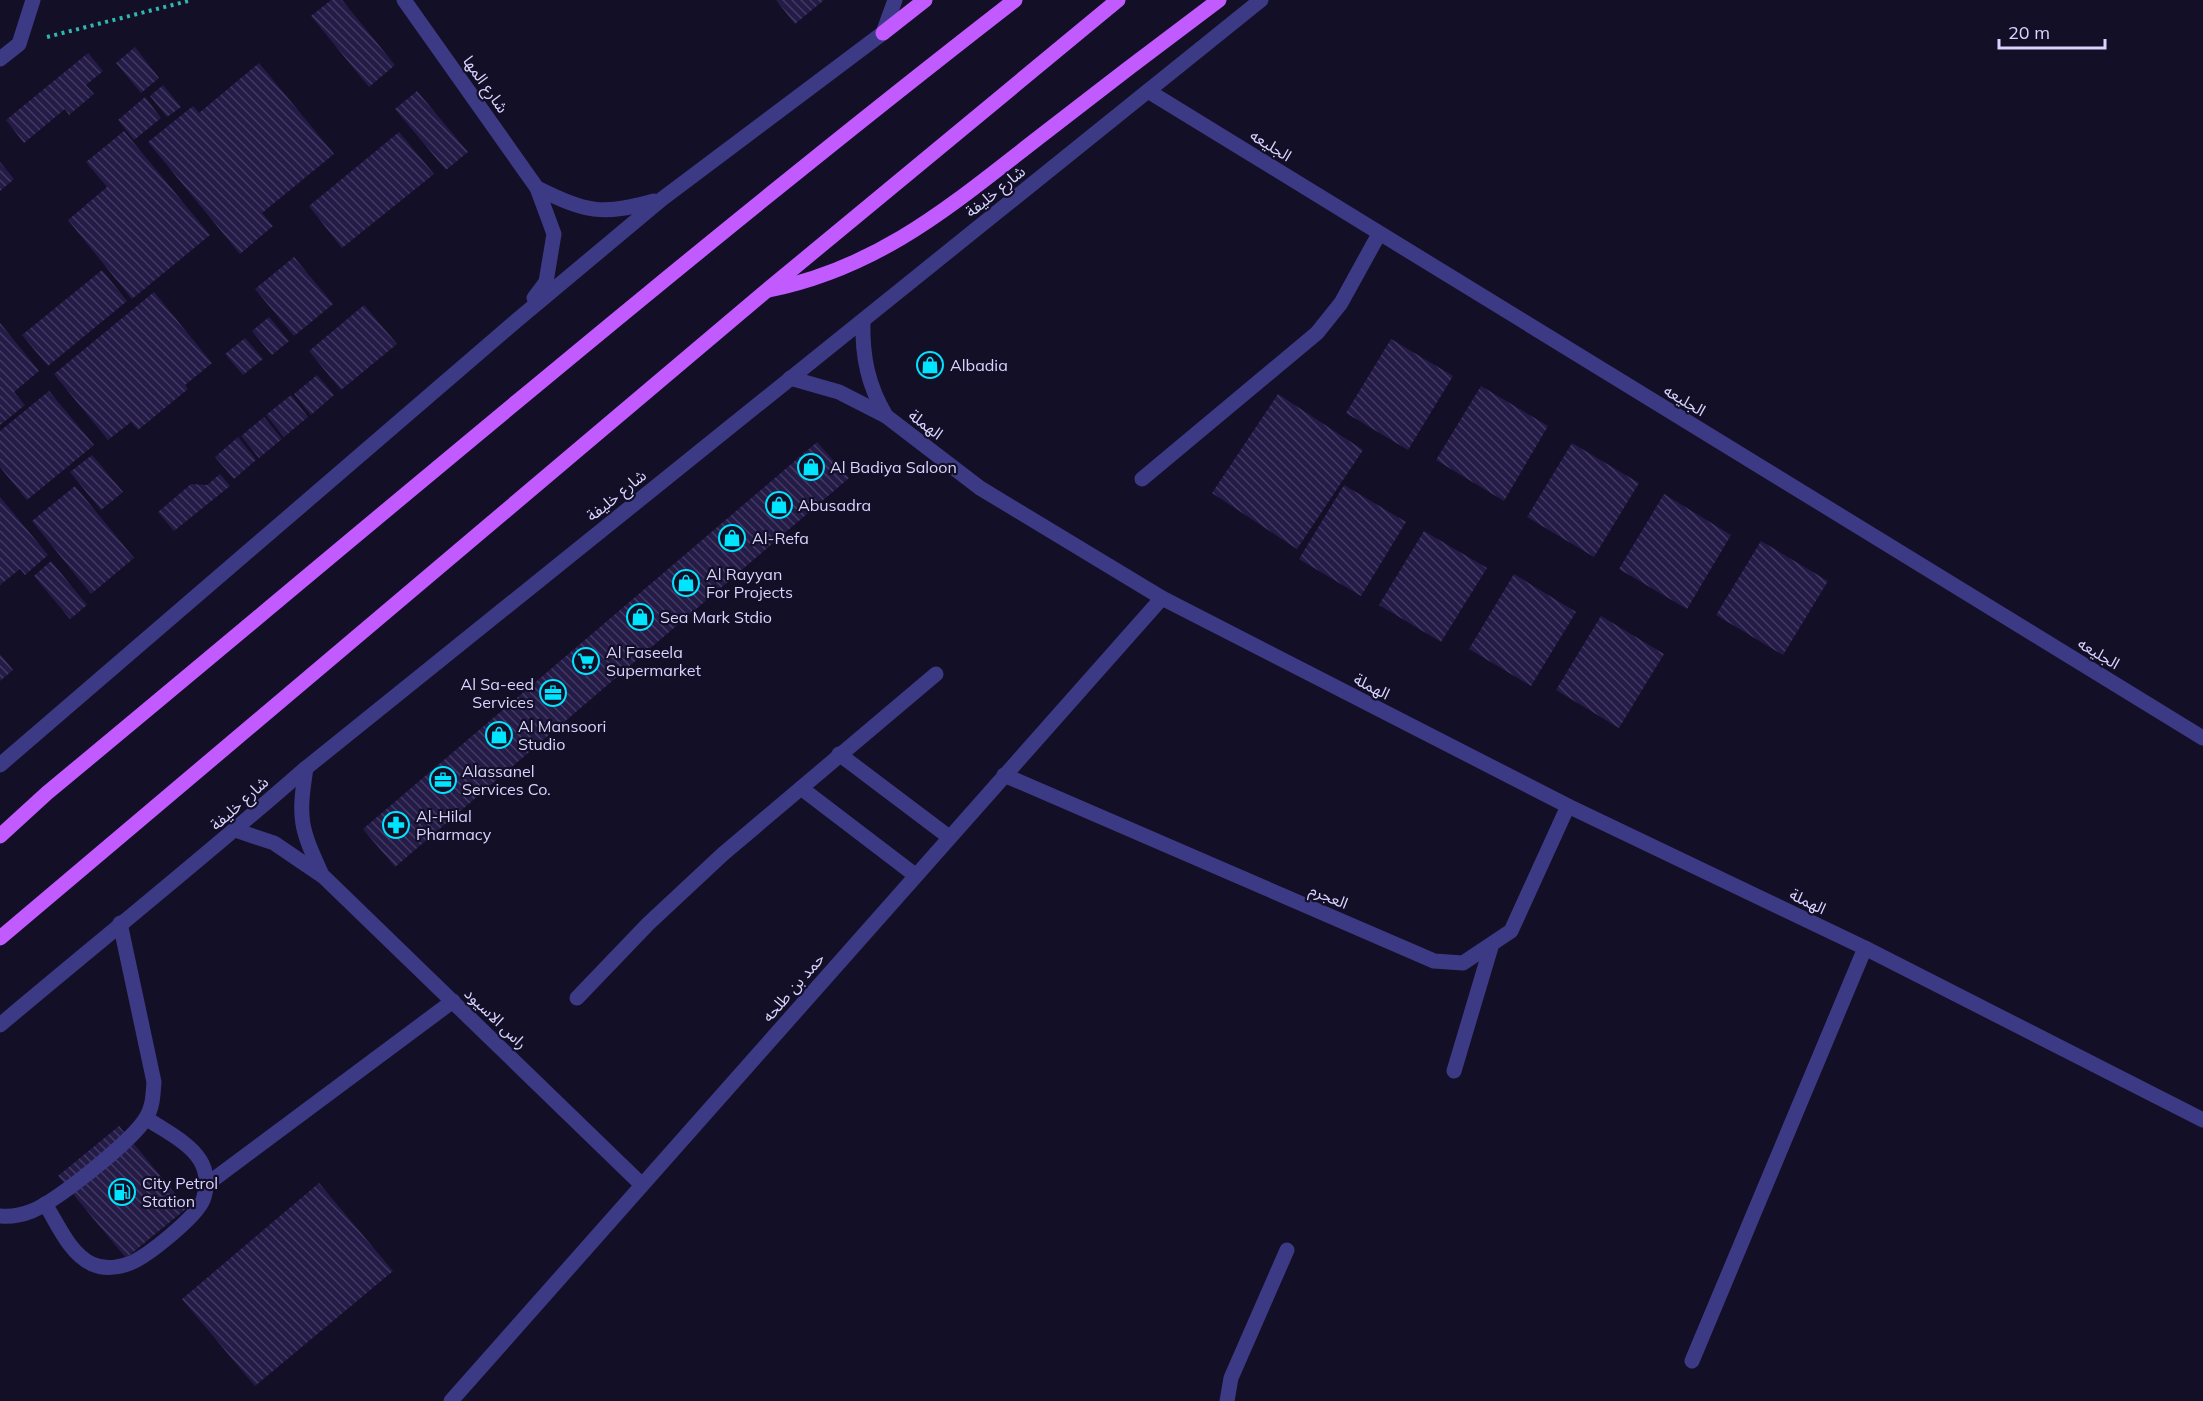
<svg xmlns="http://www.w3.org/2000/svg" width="2203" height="1401" viewBox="0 0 2203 1401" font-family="Mulish,'Noto Sans Arabic',sans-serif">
	<defs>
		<pattern id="building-back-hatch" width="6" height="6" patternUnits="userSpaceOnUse" patternTransform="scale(1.5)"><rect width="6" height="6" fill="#241b47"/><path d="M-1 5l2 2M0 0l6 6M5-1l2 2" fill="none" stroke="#433b63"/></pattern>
	</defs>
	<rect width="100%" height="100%" fill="#130f26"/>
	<g fill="url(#building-back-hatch)">
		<path d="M331,0H342L395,65L369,87L311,16Z"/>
		<path d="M776,0H824L795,24Z"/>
		<path d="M135,47L159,78L141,93L116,63Z"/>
		<path d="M88,53L103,71L86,85L94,94L69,115L65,109L24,143L6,120Z"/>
		<path d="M259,63L334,154L262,213L273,226L240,254L148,142L193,106L199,113Z"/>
		<path d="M163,85L181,107L167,117L150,96Z"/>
		<path d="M417,91L468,152L446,170L395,109Z"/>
		<path d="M145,97L161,118L134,140L118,120Z"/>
		<path d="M124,131L210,235L132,299L68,220L107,187L86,162Z"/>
		<path d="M399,132L434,174L342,248L309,206Z"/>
		<path d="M0,162L14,179L0,191Z"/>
		<path d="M294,257L333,304L294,336L255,289Z"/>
		<path d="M102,270L127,301L48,366L22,335Z"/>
		<path d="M154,292L212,363L185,385L188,389L138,430L131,422L108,440L54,374Z"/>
		<path d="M364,305L397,344L341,390L309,351Z"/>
		<path d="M269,317L289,341L272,355L252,331Z"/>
		<path d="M0,323L39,371L14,392L25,405L0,425Z"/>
		<path d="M245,338L263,359L243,375L225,354Z"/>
		<path d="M1391,339L1453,376L1408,450L1346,413Z"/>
		<path d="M317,375L334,395L311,415L294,394Z"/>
		<path d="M1481,386L1548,426L1504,501L1436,460Z"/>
		<path d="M49,391L94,445L27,500L0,467V431Z"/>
		<path d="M1278,394L1363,450L1297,549L1212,493Z"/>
		<path d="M291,395L308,417L284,437L266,415Z"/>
		<path d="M264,417L282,439L259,458L241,436Z"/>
		<path d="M238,437L256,460L234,479L215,457Z"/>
		<path d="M817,442L849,478L395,867L363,829Z"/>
		<path d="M1572,443L1639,483L1594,557L1527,517Z"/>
		<path d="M92,455L123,492L101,510L70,472Z"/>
		<path d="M220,474L230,486L174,531L158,512L191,484L207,485Z"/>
		<path d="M1344,485L1406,522L1361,596L1299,559Z"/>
		<path d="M75,486L134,558L91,594L32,521Z"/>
		<path d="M1664,494L1731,535L1687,609L1619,569Z"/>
		<path d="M0,497L48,555L25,575L20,569L0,585Z"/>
		<path d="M1424,531L1487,568L1441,642L1379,605Z"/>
		<path d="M1761,541L1828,581L1783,655L1716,615Z"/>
		<path d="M51,561L87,605L70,619L34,576Z"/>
		<path d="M1514,574L1576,612L1531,686L1469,649Z"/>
		<path d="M1601,616L1664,654L1619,728L1556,690Z"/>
		<path d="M0,654L13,670L0,681Z"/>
		<path d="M119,1126L187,1208L126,1258L58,1176Z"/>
		<path d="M319,1183L393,1271L255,1386L182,1299Z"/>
	</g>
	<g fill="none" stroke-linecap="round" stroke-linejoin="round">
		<path stroke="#2fb8b0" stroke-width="4" stroke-dasharray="3 4.5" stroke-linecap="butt" d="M47,37L192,0"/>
		<g stroke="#3d3a85" stroke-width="15">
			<path d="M404,0L537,188L554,234L546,282L534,298"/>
			<path d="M0,59L19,44L33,0"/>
			<path d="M1148,91L2203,738"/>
			<path d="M537,188C586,212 602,216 654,201"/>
			<path d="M863,321C862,357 868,385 886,416"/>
			<path d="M790,378L839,392L886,416L980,488L1162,598L1568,806L1865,948L2203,1120"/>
			<path d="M1142,479L1317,333L1341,303L1379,234"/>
			<path d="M839,754L949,837"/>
			<path d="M0,765L516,321L662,199L883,33L895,0"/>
			<path d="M306,768C298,819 300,827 322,875"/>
			<path d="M1004,775L1434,961L1463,963L1511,931L1568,806"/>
			<path d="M801,788L915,875"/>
			<path d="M235,830L274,843L324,877L642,1185"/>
			<path d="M577,998L648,924L723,854L936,674"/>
			<path d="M0,1025C102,939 206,856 306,768L1261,0"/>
			<path d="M1454,1071L1491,947"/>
			<path d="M206,1185L453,1001"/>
			<path d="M45,1204C58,1224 69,1253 92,1264C103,1269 116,1268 128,1264C146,1258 196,1217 203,1200C208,1187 207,1171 200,1160C189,1142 163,1130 146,1118"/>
			<path d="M0,1216C11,1217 22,1215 32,1211C58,1200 132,1141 146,1118C153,1107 153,1094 154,1082L120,923"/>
			<path d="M1692,1361L1865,948"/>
			<path d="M451,1401L1162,598"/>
			<path d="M1227,1401L1231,1378L1287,1250"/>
		</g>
		<g stroke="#c25bff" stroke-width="15">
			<path d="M883,33L925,0"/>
			<path d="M769,290C882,267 954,203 1042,135C1101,89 1160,44 1219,0"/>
			<path d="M0,836L47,793C368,527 685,256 1015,0"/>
			<path d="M0,938L766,291L1118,0"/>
		</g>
	</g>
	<defs>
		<symbol id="shop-ring" viewBox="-11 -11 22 22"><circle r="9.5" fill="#130f26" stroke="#00e5ff" stroke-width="1.5"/><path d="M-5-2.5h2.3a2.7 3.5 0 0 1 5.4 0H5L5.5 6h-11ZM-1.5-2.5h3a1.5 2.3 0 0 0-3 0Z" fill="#00e5ff"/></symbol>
		<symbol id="supermarket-ring" viewBox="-11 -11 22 22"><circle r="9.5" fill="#130f26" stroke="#00e5ff" stroke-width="1.5"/><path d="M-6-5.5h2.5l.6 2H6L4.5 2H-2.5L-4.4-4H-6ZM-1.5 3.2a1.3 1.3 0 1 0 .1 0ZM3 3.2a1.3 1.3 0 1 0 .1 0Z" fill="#00e5ff"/></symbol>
		<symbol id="office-ring" viewBox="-11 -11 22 22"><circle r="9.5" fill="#130f26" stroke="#00e5ff" stroke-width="1.5"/><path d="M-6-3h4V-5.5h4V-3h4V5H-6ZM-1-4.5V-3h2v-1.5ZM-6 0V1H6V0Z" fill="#00e5ff"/></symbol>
		<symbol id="pharmacy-ring" viewBox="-11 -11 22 22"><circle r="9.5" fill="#130f26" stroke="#00e5ff" stroke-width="1.5"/><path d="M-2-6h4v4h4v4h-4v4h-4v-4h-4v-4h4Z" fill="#00e5ff"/></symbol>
		<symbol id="fuel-ring" viewBox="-11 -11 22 22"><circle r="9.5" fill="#130f26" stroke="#00e5ff" stroke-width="1.5"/><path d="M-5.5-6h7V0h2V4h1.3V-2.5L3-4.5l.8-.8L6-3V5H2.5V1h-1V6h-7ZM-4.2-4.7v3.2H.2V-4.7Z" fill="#00e5ff"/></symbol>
	</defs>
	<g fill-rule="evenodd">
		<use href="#shop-ring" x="915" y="350" width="30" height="30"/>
		<use href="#shop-ring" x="796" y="452" width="30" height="30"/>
		<use href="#shop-ring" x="764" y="490" width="30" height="30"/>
		<use href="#shop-ring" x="717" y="523" width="30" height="30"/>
		<use href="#shop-ring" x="671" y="568" width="30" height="30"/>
		<use href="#shop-ring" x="625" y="602" width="30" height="30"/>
		<use href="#supermarket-ring" x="571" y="646" width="30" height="30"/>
		<use href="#office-ring" x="538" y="678" width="30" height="30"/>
		<use href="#shop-ring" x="484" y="720" width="30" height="30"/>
		<use href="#office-ring" x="428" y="765" width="30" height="30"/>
		<use href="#pharmacy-ring" x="381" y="810" width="30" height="30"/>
		<use href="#fuel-ring" x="107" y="1177" width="30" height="30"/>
	</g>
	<g text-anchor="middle" stroke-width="4.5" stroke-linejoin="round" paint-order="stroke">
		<g font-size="16" fill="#d9d4ff" stroke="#130f26">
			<text transform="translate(486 84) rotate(55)" y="6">شارع المها</text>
			<text transform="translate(1271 145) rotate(32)" y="6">الجليعه</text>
			<text transform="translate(995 191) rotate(-39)" y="6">شارع خليفة</text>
			<text transform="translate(1685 400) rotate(31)" y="6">الجليعه</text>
			<text transform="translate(926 424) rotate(37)" y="6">الهملة</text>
			<text transform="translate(616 495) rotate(-39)" y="6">شارع خليفة</text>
			<text transform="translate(2099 653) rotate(31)" y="6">الجليعه</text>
			<text transform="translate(1372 686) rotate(27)" y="6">الهملة</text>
			<text transform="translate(239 803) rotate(-42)" y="6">شارع خليفة</text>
			<text transform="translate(1329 896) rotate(23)" y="6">العجرم</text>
			<text transform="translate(1808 901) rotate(26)" y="6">الهملة</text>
			<text transform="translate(793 987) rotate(-49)" y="6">حمد بن طلحه</text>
			<text transform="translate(496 1018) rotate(44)" y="6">راس الاسيود</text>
		</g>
		<g font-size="16" fill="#d9d4ff" stroke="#130f26" text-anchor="start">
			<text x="950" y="371">Albadia</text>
			<text x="830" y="473">Al Badiya Saloon</text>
			<text x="798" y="511">Abusadra</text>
			<text x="752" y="544">Al-Refa</text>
			<text x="706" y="580">Al Rayyan<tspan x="706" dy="18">For Projects</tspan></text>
			<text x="660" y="623">Sea Mark Stdio</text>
			<text x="606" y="658">Al Faseela<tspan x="606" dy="18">Supermarket</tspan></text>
			<text x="534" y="690" text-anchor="end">Al Sa-eed<tspan x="534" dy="18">Services</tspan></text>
			<text x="518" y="732">Al Mansoori<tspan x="518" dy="18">Studio</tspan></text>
			<text x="462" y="777">Alassanel<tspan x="462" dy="18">Services Co.</tspan></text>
			<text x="416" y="822">Al-Hilal<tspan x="416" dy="18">Pharmacy</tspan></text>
			<text x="142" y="1189">City Petrol<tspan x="142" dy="18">Station</tspan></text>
		</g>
	</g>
	<path d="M1999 39v9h106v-9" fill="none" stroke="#d9d4ff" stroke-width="3"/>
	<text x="2008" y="39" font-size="18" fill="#d9d4ff" stroke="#130f26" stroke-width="4.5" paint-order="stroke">20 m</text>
</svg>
